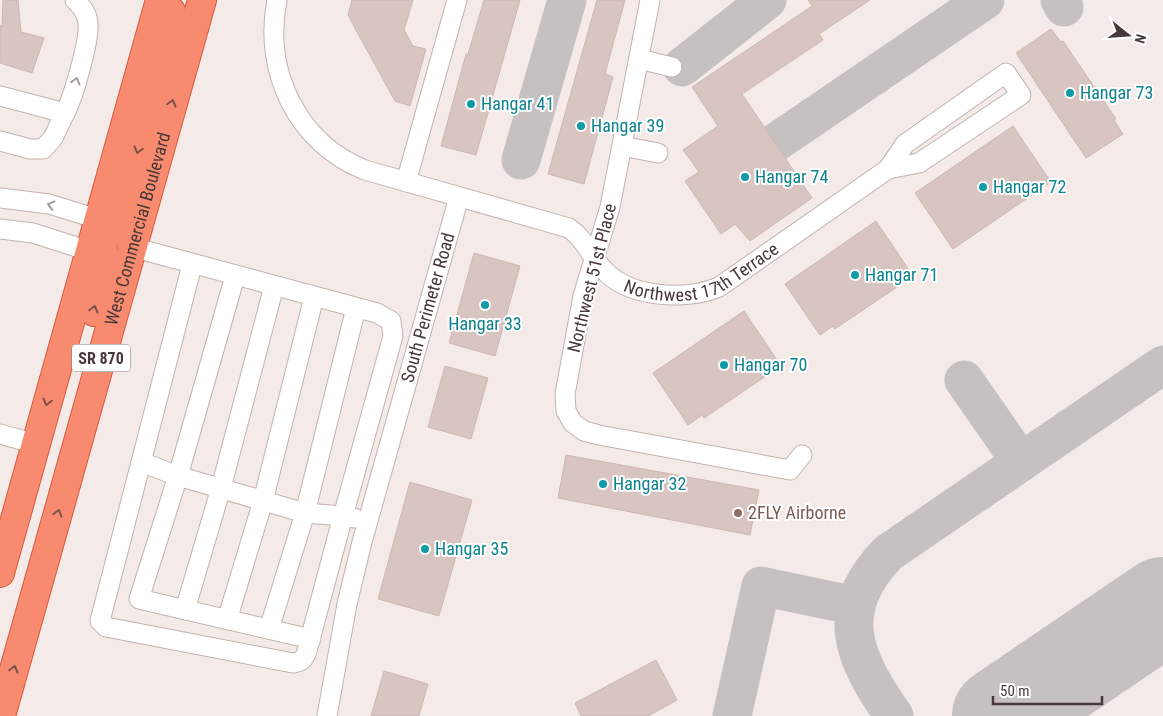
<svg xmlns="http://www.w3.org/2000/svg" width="1163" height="716" viewBox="0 0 1163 716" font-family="'Roboto Condensed',sans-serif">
	<rect width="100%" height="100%" fill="#f4ebe9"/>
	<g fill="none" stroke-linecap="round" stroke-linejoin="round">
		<g stroke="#c6c1c0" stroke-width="39">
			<path d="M1060,0L1064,7"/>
			<path d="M682,67L767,0"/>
			<path d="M775,143L985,0"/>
			<path d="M521,160L567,0"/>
			<path d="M964,380L1021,462"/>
			<path d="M732,716L761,586L856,606"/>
			<path d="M894,716C853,658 832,611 888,553L1163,365"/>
		</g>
		<path stroke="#c6c1c0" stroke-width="98" d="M1001,716L1163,606"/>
	</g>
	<g fill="#d8c4c1" stroke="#cfb6b2">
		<path d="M3,0H18L21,32L44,38L32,73L0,63V25L2,26Z"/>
		<path d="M352,0H413L404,30L413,46L426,49L410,106L395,101L357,32L348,15Z"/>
		<path d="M484,0H520L476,155L441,146L466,54H468Z"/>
		<path d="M597,0H625L605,74L613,77L584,184L548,174Z"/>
		<path d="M808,0H870L819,34L823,40L742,94L812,198L750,241L735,224L721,234L685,181L699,172L683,150L718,126L692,87L812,6Z"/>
		<path d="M1051,29L1061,42L1063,41L1116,119L1114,120L1123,134L1086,158L1016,53Z"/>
		<path d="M1013,126L1051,182L953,249L915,193Z"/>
		<path d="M876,221L913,276L835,329L833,326L820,335L785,284Z"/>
		<path d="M474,253L520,266L495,356L449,343Z"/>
		<path d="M744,311L781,366L704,418L702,415L688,425L653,373Z"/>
		<path d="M445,366L488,378L471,439L428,427Z"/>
		<path d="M566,455L759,490L750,535L558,498Z"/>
		<path d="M410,482L472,500L439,616L378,599Z"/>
		<path d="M656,660L677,700L648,716H581L575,703Z"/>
		<path d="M384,671L428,684L419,716H371Z"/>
	</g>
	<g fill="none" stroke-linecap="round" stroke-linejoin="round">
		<defs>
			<g id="minor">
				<path id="s1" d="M277,0C263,71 297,143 365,170L569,228C585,239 590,255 603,269C628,298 686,301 719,287L888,169"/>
				<path d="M650,0L610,207L583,296L565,394L566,411L573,423L584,431L599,435L790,470L802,455"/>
				<path d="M639,59L672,67"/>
				<path d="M1006,73L1021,95L919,163L888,169L905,144Z"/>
				<path d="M0,96L65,113C73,98 90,40 88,23C87,13 82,7 75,0"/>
				<path d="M0,141L30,149H43L53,138L65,113"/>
				<path d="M622,146L658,153"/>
				<path d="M406,182L457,0"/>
				<path d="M0,198L49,204L98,219"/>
				<path d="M0,229L33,233L89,251"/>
				<path d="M132,247L377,313L391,321L393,336L343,516L354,518"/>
				<path d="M192,265L100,621L106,627L293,663C302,662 304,659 307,651L343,516L305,513L178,476L139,599L311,639"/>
				<path d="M0,434L36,444"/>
				<path d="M141,462L178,476L235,276"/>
				<path d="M185,610L221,488L274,286"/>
				<path d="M227,620L263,501L314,297"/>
				<path d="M269,629L305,513L356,308"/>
				<path id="s2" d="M327,716L347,604L362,542L459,197"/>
			</g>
			<g id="highway">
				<path d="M130,241L123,217L124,200L164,58L171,11"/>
				<path d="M94,312L105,262L100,229"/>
				<path d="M0,573L160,0"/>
				<path id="s3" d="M1,716L202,0"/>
			</g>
		</defs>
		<use href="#minor" stroke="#c2b2ae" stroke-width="21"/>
		<use href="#highway" stroke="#d8583f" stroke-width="30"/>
		<use href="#minor" stroke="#fff" stroke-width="19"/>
		<use href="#highway" stroke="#f88b6f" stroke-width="28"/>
	</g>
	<defs><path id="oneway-chevron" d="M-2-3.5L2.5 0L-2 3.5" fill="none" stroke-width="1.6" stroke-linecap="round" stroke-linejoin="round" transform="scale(1.25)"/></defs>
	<g stroke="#a39c9b">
		<use href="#oneway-chevron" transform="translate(76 81) rotate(-75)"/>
		<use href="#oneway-chevron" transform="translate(51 205) rotate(-165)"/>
	</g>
	<g stroke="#7c5248">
		<use href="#oneway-chevron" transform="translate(172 103) rotate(-74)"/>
		<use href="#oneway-chevron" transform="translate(138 150) rotate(106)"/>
		<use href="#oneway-chevron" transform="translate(94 309) rotate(-74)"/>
		<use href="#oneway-chevron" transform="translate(47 402) rotate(105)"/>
		<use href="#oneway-chevron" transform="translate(58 513) rotate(-74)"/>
		<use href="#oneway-chevron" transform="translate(14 669) rotate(-74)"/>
	</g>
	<g fill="#0f9aa8" stroke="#fff" stroke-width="2">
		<circle cx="1070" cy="93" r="5"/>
		<circle cx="471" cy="104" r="5"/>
		<circle cx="581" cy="126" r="5"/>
		<circle cx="745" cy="177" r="5"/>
		<circle cx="983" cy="187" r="5"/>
		<circle cx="855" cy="275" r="5"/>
		<circle cx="485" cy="305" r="5"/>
		<circle cx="724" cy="365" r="5"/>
		<circle cx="603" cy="484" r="5"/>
		<circle cx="425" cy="549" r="5"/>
	</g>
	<circle fill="#8d6e63" stroke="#fff" stroke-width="2" cx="738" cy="513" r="5"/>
	<g text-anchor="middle" stroke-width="4" stroke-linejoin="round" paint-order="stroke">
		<rect fill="#fff" stroke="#7e7473" stroke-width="1" x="72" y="344.5" width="58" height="27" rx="4"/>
		<g font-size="16" font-weight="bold" fill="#473937">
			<text x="101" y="364">SR 870</text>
		</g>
		<g font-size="18" fill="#0d838f" stroke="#fff" text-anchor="start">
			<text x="1080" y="99">Hangar 73</text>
			<text x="481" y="110">Hangar 41</text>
			<text x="591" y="132">Hangar 39</text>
			<text x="755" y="183">Hangar 74</text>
			<text x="993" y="193">Hangar 72</text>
			<text x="865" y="281">Hangar 71</text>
			<text x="485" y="330" text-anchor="middle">Hangar 33</text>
			<text x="734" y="371">Hangar 70</text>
			<text x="613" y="490">Hangar 32</text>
			<text x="435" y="555">Hangar 35</text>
		</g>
		<g font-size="18" fill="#473937" stroke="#fff">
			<text dy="6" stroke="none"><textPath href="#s3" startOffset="506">West Commercial Boulevard</textPath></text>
			<text dy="6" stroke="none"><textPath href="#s1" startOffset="584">Northwest 17th Terrace</textPath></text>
			<text transform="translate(592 278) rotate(-76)" y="6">Northwest 51st Place</text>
			<text dy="6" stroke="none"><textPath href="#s2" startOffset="421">South Perimeter Road</textPath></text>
		</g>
		<g font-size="18" fill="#785e54" stroke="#fff" text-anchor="start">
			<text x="748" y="519">2FLY Airborne</text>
		</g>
	</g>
	<g transform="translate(1128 35) rotate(107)" stroke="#ffffff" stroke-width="4" paint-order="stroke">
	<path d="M0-4L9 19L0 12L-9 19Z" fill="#473937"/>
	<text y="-8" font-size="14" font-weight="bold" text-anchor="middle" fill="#473937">N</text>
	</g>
	<path d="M993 696v8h109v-8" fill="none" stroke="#473937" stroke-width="2.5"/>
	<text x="1000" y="696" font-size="15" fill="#473937" stroke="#ffffff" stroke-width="4" paint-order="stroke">50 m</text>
</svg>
